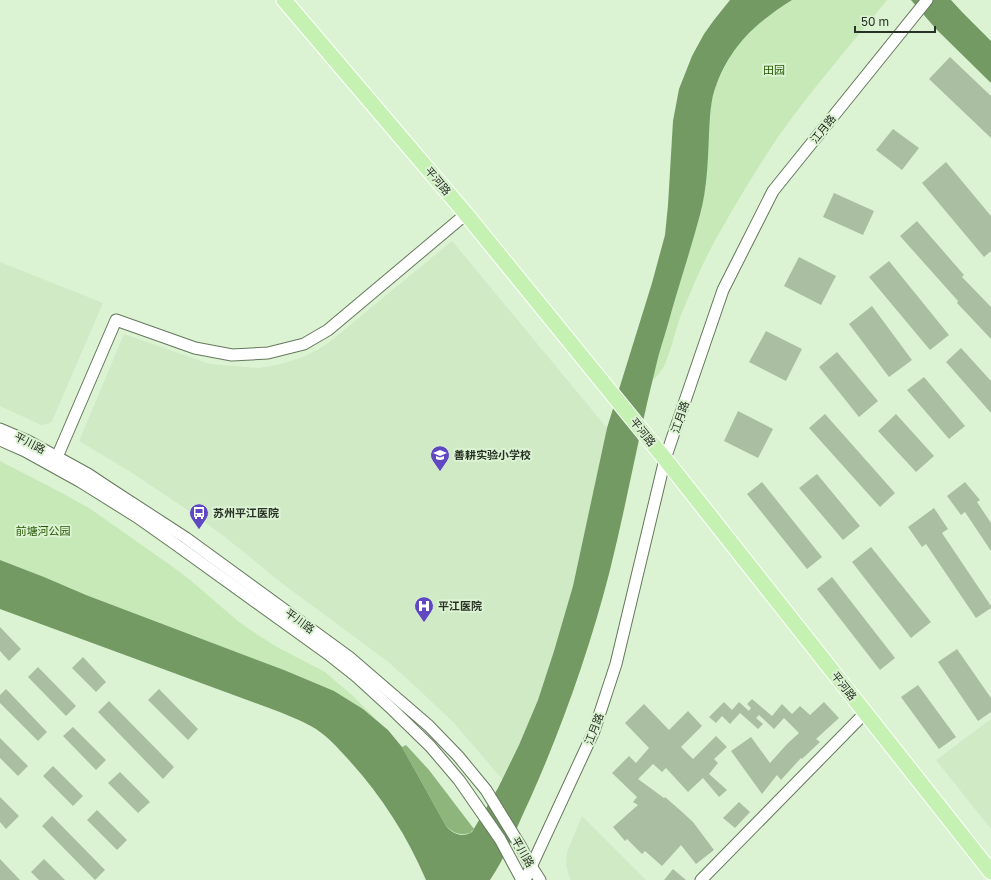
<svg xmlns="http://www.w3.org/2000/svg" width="991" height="880" viewBox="0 0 991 880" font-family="'Golos Text','Noto Sans SC',sans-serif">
	<rect width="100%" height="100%" fill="#dcf3d3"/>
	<g fill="#cfeac4">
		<path d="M452,241L607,428L573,586L554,651L538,700L519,745L502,779L453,722L415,686L387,661L283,584L225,537L195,515L129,471L79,441L124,334L210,364L259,368L281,364L303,357L319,349L332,340Z"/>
		<path d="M0,262L103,303L52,421L48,424L41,425L0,406Z"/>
		<path d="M991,719V829L936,760Z"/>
		<path d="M582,816L646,880H571L569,876L566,865L567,852Z"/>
	</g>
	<g fill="#c6e9b7">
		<path d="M792,0H887C850,46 810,91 776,140C757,169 738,200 721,230C705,257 693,286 681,315C675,331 672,348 665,364C662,371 657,376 652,381L656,363L701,213L707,173L711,105L716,85L728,61L735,49L742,40L762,20Z"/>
		<path d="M0,461L62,493L89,508L173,567L189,579L239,622L258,635L277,647L325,672L353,696L377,720L363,709L337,693L284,670L86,595L44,577L0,560Z"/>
	</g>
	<path fill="#8db57c" d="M406,745L429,770L474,829L470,833C460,836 453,833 446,826L402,747Z"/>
	<g fill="#739a63">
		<path d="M730,0H792C756,23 733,43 717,83C710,100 710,117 709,135C708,161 707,189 700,215C690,252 678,288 668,324C664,338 659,352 656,366C639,433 627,502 610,570C590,648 563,725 530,799C517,826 507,855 490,880H426C407,835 380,794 347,758C338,748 328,737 316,729C301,720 285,714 269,708L0,609V560L44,577L86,595L284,670L334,691L363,709L388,730L402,747L446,826C453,834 462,838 472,832L498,788L519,745L538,700L554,651L573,586L607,428L652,283L665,235L668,205L673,121L679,89L692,56L704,34L714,20Z"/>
		<path d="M911,0H951L962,12L991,41V83L936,29Z"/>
	</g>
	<g fill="#aabfa1">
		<path d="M950,57L991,96V138L929,79Z"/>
		<path d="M893,129L919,148L902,170L876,150Z"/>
		<path d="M946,162L991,216V251L984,257L922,183Z"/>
		<path d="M834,193L874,211L863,235L823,217Z"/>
		<path d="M917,221L964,275L962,277L991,307V339L957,303L958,301L900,236Z"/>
		<path d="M799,257L836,276L821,305L784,286Z"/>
		<path d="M889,261L949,335L930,350L869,277Z"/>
		<path d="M872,306L912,360L889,377L849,324Z"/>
		<path d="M766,331L802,349L786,381L749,362Z"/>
		<path d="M961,348L991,381V413L946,362Z"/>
		<path d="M837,352L878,401L859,417L819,367Z"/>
		<path d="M924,377L965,426L949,439L907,390Z"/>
		<path d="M738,411L773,429L758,458L724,441Z"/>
		<path d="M825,414L895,493L880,507L809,428Z"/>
		<path d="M896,414L934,456L916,472L878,431Z"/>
		<path d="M817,474L860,526L843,540L799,488Z"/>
		<path d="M762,482L822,557L807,569L747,494Z"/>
		<path d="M965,482L980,500L977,502L991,523V551L965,512L961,515L947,496Z"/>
		<path d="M934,508L948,529L942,533L991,606V608L976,618L926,544L922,547L908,527Z"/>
		<path d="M871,547L931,622L911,638L852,562Z"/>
		<path d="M832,577L895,658L880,670L817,589Z"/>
		<path d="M0,627L21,649L9,661L0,651Z"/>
		<path d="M957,649L991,698V712L978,721L938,662Z"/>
		<path d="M83,657L106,682L96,692L72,668Z"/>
		<path d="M38,667L76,706L66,716L28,677Z"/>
		<path d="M918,685L956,737L939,749L901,697Z"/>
		<path d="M6,689L47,732L38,741L0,703V695Z"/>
		<path d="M159,689L198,729L188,740L148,700Z"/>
		<path d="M752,699L772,716L782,704L792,714L800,706L810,715L824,702L839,718L816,739L820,742L802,759L801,758L781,780L777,775L762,794L731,751L751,737L770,763L787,744L799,733L784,718L774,729L759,715L756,718L763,724L758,729L740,713L730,724L722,716L716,723L709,717L724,702L732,710L739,702L749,711L751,708L747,704Z"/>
		<path d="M109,701L174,767L163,779L98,712Z"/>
		<path d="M644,704L669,730L688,711L702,726L681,747L693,759L716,736L727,747L714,759L718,763L709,774L727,790L719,797L703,778L688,792L666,768L662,772L653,764L638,779L664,798L665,797L681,811L693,822L714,850L696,864L681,845L662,866L645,851L642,854L627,839L625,841L613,827L638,805L633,802L637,797L612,773L629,756L636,763L649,748L625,723Z"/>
		<path d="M73,727L106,760L96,770L63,736Z"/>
		<path d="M0,738L28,766L18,776L0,758Z"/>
		<path d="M53,766L83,796L73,806L43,776Z"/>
		<path d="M120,772L150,802L138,813L108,783Z"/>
		<path d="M0,797L19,816L6,829L0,822Z"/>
		<path d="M739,802L750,812L735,828L723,818Z"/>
		<path d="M97,810L127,840L117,850L87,820Z"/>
		<path d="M52,816L105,870L95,880L42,826Z"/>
		<path d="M0,859L20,880H0Z"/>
		<path d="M44,859L65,880H39L31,872Z"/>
		<path d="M673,869L686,880H664Z"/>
	</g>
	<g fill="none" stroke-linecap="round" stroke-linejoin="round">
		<defs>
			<g id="minor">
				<path d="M0,429L28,441L88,474L109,488L186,538L349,657L429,726L458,756L486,790L521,847L531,866L540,880"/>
				<path d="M0,440L25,451L81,482L137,517L178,546L328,654L357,677L393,710L430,746L459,780L500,839L522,880"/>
				<path d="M54,464L116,320L195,348L232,355L268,353L304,344L328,330L466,214"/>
				<path d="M525,880L594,731L616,664L665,459L723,290L773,191L927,0"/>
				<path d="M701,880L865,713"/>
			</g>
			<path id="major" d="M284,0L466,214L665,459L991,872"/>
		</defs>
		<use href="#minor" stroke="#64785c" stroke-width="13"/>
		<use href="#major" stroke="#fff" stroke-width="17"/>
		<use href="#minor" stroke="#fff" stroke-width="11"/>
		<use href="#major" stroke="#c5f1b2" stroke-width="15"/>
	</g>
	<defs>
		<symbol id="school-pin" viewBox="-11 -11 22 30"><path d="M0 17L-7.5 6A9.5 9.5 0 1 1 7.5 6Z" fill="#5f48c1" stroke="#dcf3d3"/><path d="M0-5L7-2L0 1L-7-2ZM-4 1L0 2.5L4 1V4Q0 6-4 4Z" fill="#fff"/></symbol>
		<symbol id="bus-pin" viewBox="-11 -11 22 30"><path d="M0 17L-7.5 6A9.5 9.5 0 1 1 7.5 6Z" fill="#5f48c1" stroke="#dcf3d3"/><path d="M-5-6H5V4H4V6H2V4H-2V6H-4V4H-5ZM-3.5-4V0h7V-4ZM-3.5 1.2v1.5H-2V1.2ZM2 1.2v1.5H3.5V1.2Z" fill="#fff"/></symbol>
		<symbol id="hospital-pin" viewBox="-11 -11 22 30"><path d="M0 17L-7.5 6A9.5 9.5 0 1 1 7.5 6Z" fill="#5f48c1" stroke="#dcf3d3"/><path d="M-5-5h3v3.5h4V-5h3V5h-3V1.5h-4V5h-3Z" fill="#fff"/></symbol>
	</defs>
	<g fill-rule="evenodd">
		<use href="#school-pin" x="429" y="444" width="22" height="30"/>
		<use href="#bus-pin" x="188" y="502" width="22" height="30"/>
		<use href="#hospital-pin" x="413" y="595" width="22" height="30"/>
	</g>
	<g text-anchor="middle" stroke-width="4" stroke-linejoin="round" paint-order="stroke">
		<g font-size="11" fill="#265803" stroke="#dcf3d3">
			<text x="774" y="74">田园</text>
			<text x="43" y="535">前塘河公园</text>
		</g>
		<g font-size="11" fill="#283125" stroke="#dcf3d3">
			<text transform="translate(823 129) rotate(-51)" y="4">江月路</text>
			<text transform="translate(438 181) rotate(50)" y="4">平河路</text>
			<text transform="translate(680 417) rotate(-71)" y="4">江月路</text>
			<text transform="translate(643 432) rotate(51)" y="4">平河路</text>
			<text transform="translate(30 443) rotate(27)" y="4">平川路</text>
			<text transform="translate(300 621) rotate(36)" y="4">平川路</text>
			<text transform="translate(844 686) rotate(52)" y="4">平河路</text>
			<text transform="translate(594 729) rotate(-69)" y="4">江月路</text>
			<text transform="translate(523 852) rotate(60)" y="4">平川路</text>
		</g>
		<g font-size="11" font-weight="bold" fill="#283125" stroke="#dcf3d3" text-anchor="start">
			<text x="454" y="459">善耕实验小学校</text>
			<text x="213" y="517">苏州平江医院</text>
			<text x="438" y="610">平江医院</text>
		</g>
	</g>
	<path d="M855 26v6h80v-6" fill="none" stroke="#283125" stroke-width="2"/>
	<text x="861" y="26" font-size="12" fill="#283125" stroke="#dcf3d3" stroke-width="3" paint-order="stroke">50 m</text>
</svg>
